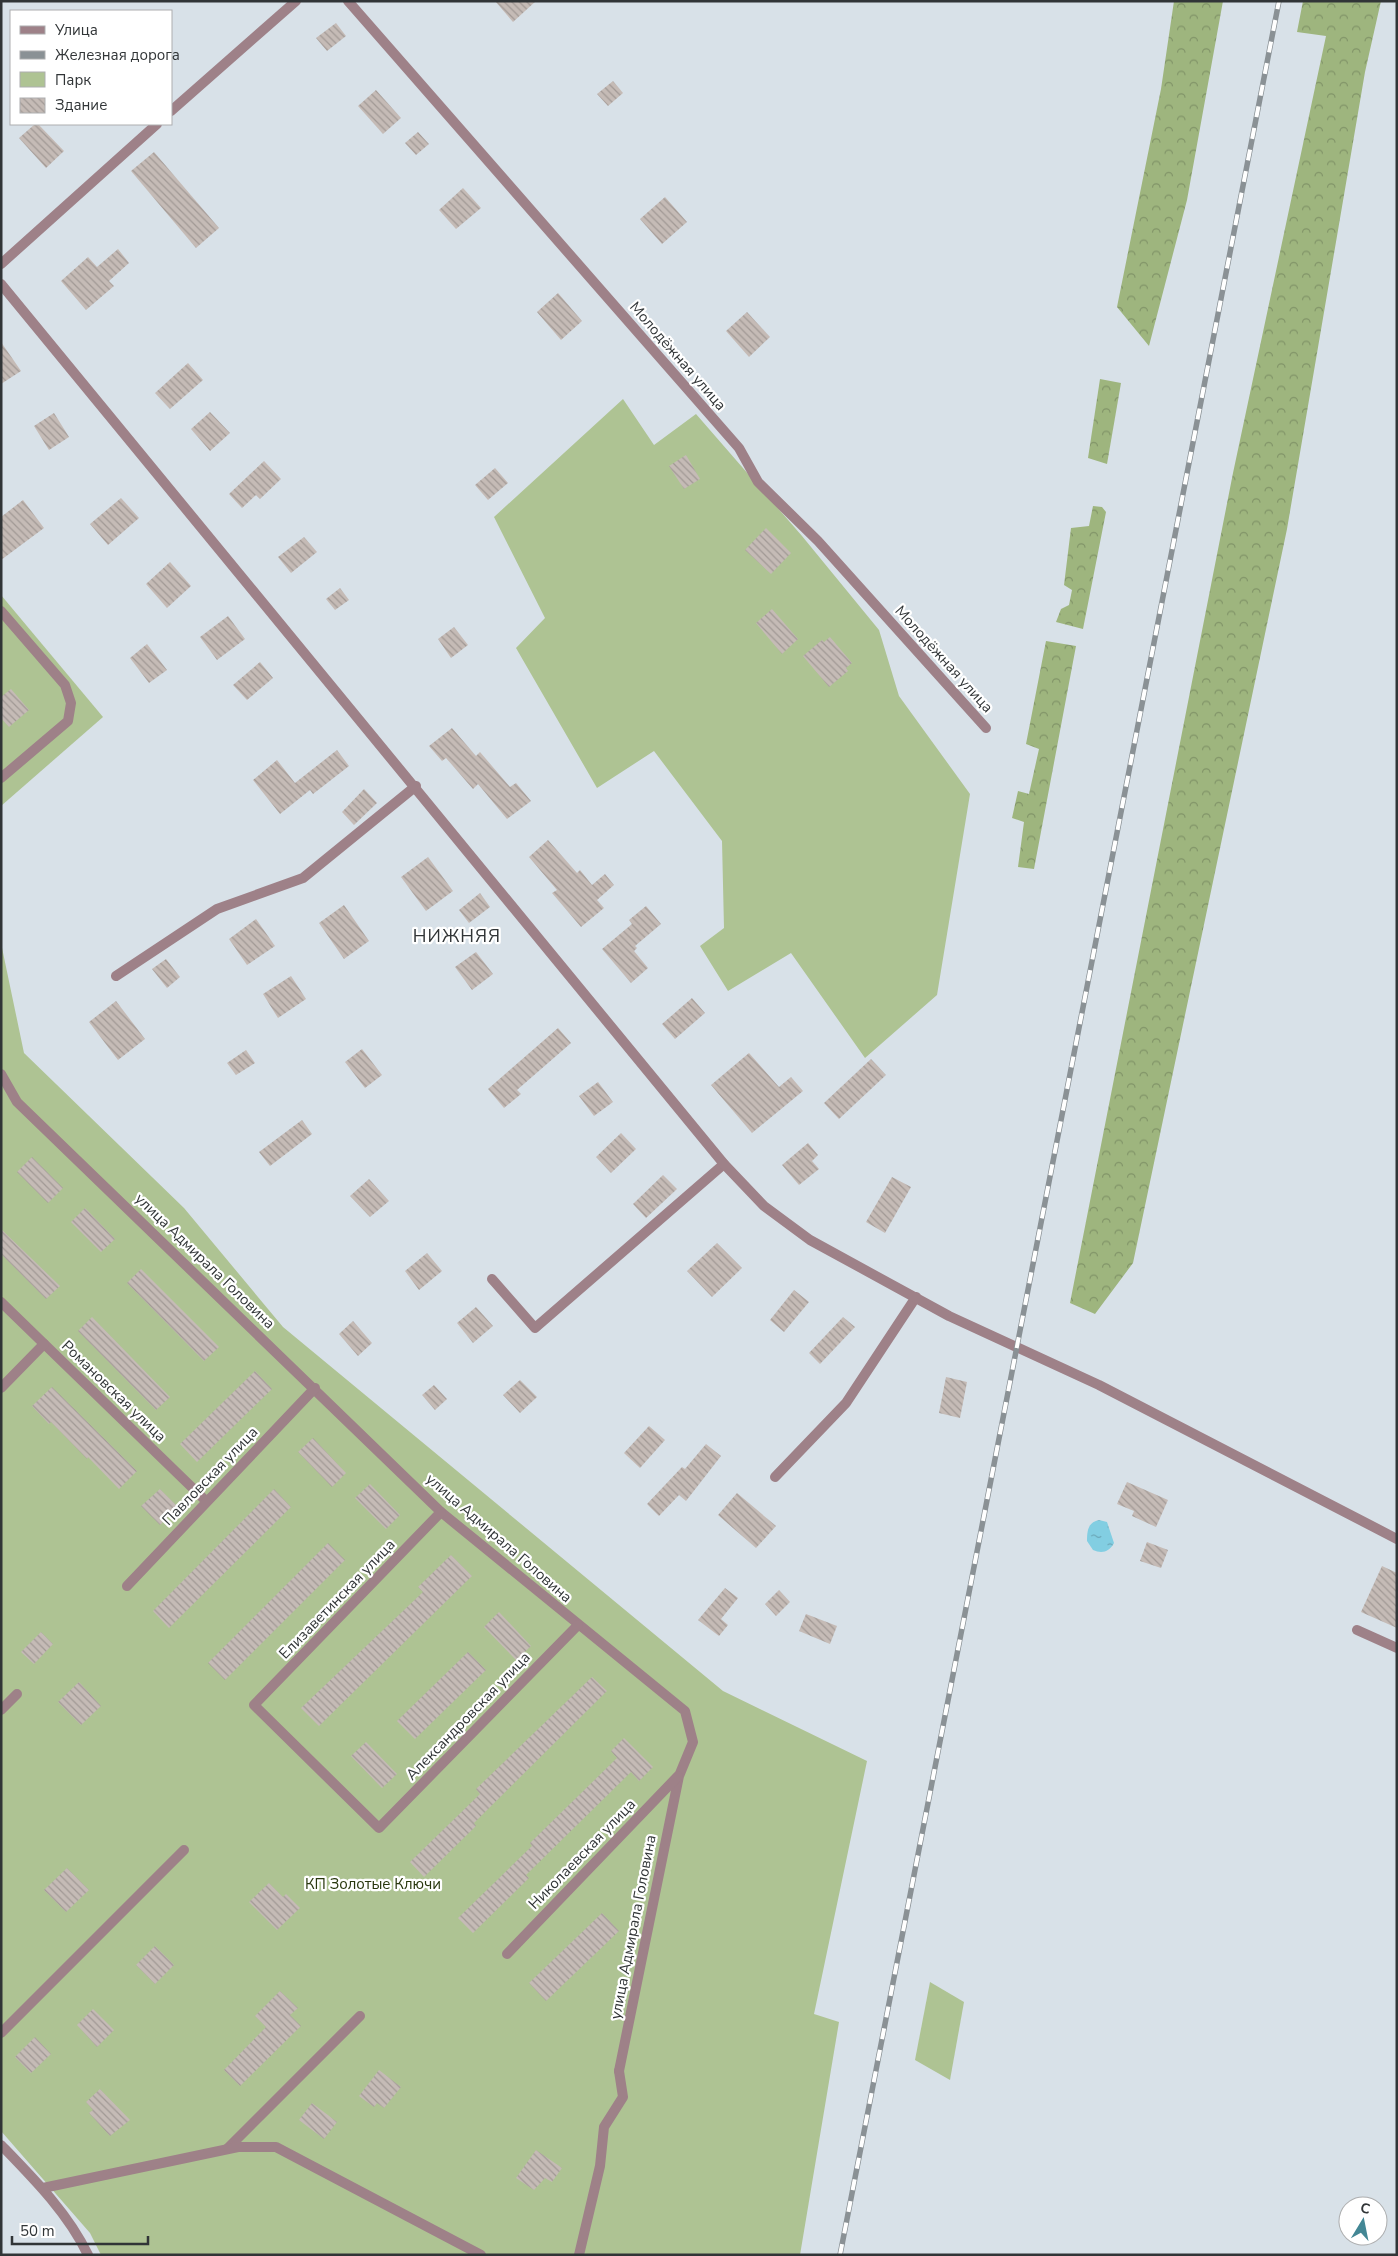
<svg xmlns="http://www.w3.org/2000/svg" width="1398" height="2256" viewBox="0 0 1398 2256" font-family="'Nunito Sans',sans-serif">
	<defs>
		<pattern id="forest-crowns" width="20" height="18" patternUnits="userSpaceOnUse" patternTransform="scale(1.25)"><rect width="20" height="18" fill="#9eb57e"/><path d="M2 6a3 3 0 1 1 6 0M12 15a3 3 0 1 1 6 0" fill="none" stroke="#819468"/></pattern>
		<pattern id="water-ripples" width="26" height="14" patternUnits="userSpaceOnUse" patternTransform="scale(1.25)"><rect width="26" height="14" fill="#82cee2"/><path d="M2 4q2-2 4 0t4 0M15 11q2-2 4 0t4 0" fill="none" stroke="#6ba8b8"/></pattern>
		<pattern id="building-back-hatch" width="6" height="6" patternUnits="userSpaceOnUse" patternTransform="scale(1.25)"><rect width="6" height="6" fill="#c5bbb6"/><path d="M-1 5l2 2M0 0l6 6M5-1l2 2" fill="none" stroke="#a19995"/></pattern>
	</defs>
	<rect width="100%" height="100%" fill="#d8e1e8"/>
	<g fill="#aec393">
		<path d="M623,399L654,445L696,414L802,536L879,630L899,696L970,794L937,995L865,1058L791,953L728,991L700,946L724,928L722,841L654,751L597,788L516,648L545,618L494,517Z"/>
		<path d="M1,595L103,717L1,806Z"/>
		<path d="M1,943L24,1053L184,1208L283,1327L723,1691L867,1761L814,2014L839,2022L800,2255H101L90,2233L1,2131Z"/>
		<path d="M930,1982L964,2002L950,2080L915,2060Z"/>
	</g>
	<g fill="url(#forest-crowns)">
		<path d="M1174,1H1223L1187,200L1149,346L1117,307L1161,89Z"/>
		<path d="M1303,1H1381L1365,72L1287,529L1133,1263L1095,1314L1070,1303L1233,473L1326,36L1297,32Z"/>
		<path d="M1100,379L1121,383L1107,464L1088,458Z"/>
		<path d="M1093,506L1102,507L1106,512L1083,629L1056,622L1061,609L1069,605L1072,590L1064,585L1071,528L1089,526Z"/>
		<path d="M1046,641L1076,646L1034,869L1018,867L1024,822L1012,818L1018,791L1029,794L1039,749L1026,744Z"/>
	</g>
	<path fill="url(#water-ripples)" d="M1099,1520L1107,1522L1114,1543C1109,1552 1102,1554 1093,1550L1087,1541C1087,1531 1088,1522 1099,1520Z"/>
	<g fill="url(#building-back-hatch)">
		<path d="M495,1H536L513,22Z"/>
		<path d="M336,23L346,36L327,51L316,38Z"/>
		<path d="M613,81L623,93L608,106L597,94Z"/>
		<path d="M376,90L401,118L383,134L358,106Z"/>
		<path d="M35,124H38L64,151L46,168L19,138Z"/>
		<path d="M418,132L429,144L416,155L405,143Z"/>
		<path d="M154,152L219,228L196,248L131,171Z"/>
		<path d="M463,188L481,208L456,229L439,210Z"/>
		<path d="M665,197L687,222L662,244L640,219Z"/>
		<path d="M118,249L129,263L109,281L114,286L86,310L61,281L88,257L97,267Z"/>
		<path d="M558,293L582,321L561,340L537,312Z"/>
		<path d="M747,312L770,337L749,357L726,331Z"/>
		<path d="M1,342L21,371L1,384Z"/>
		<path d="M188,363L203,380L170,409L155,393Z"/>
		<path d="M210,412L230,433L210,451L191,429Z"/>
		<path d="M54,413L69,437L49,450L34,426Z"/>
		<path d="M686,455L700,479L684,489L669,466Z"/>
		<path d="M264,461L281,479L260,499L256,495L242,508L229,494Z"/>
		<path d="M495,468L508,483L488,500L475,485Z"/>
		<path d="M121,498L139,518L108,545L90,524Z"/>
		<path d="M23,500L44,528L1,560V517Z"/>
		<path d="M766,528L791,553L771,574L745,550Z"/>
		<path d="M304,537L317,552L291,573L278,557Z"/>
		<path d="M170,562L191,586L167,608L146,584Z"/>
		<path d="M340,588L349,600L335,610L326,599Z"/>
		<path d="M772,609L798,639L782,654L756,623Z"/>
		<path d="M228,616L245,639L217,660L200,637Z"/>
		<path d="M454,627L468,645L451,658L438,639Z"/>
		<path d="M830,637L852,663L846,668L848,671L829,687L803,656L822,640L824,642Z"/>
		<path d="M147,644L167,670L149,683L130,658Z"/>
		<path d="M260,662L273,678L247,700L233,685Z"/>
		<path d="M11,689L29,710L9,727L1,718V697Z"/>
		<path d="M452,728L476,756L480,752L510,787L516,783L531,801L507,819L478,784L473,789L446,758L442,761L429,746Z"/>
		<path d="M337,750L349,766L313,794L310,790L280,814L253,780L277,760L295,783Z"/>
		<path d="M364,789L377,803L354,825L342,812Z"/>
		<path d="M548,840L577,873L580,870L592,885L605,874L614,885L597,900L604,908L581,927L552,893L557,890L529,857Z"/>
		<path d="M428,857L453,891L426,911L401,877Z"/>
		<path d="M480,893L490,907L469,923L459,910Z"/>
		<path d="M344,905L369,941L344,959L319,923Z"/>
		<path d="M646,906L661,924L635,946L637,948L634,951L648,968L631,983L602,949L632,924L629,920Z"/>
		<path d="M256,919L275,946L247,965L229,939Z"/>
		<path d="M476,952L493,974L472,990L455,967Z"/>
		<path d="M166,959L180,977L167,988L152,969Z"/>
		<path d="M291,976L306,999L278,1018L263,994Z"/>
		<path d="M692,998L705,1013L675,1039L662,1024Z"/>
		<path d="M116,1001L145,1039L118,1060L89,1022Z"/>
		<path d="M558,1028L571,1043L517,1090L521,1094L504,1108L488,1089Z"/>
		<path d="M362,1049L382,1075L365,1088L345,1062Z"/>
		<path d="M246,1050L255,1063L236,1075L227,1063Z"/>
		<path d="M749,1053L779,1087L791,1077L803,1091L752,1133L711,1085Z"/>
		<path d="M871,1059L886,1075L839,1119L824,1103Z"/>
		<path d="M598,1082L613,1102L594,1116L579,1096Z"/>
		<path d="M302,1120L312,1134L270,1166L259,1152Z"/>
		<path d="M621,1133L636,1149L611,1173L596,1157Z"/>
		<path d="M808,1143L818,1155L812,1161L819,1169L799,1185L782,1165Z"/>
		<path d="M32,1157L63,1188L48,1203L17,1172Z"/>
		<path d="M663,1175L677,1189L646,1218L633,1204Z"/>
		<path d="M892,1177L911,1187L885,1233L866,1222Z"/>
		<path d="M369,1179L389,1201L370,1217L350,1196Z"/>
		<path d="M85,1208L115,1239L101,1252L71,1222Z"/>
		<path d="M1,1229L60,1286L46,1299L1,1254Z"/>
		<path d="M717,1243L742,1268L712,1297L687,1271Z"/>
		<path d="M427,1253L442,1271L419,1290L405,1271Z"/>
		<path d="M141,1269L219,1347L204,1361L127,1283Z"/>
		<path d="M794,1290L809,1302L784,1332L770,1320Z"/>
		<path d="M476,1307L493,1326L473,1343L457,1323Z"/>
		<path d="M92,1317L170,1397L156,1410L78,1331Z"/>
		<path d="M843,1317L855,1327L820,1364L809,1353Z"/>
		<path d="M353,1321L372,1343L358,1356L339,1334Z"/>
		<path d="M255,1371L272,1389L197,1462L180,1444Z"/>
		<path d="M946,1377L967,1382L960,1418L939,1413Z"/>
		<path d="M520,1380L537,1397L520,1413L503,1395Z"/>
		<path d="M434,1385L447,1399L435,1410L422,1395Z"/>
		<path d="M52,1387L137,1471L119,1489L88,1457L87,1459L51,1422L49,1424L32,1406Z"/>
		<path d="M649,1426L665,1440L640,1468L624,1453Z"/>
		<path d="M313,1438L346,1473L332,1487L298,1452Z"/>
		<path d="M706,1444L721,1456L686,1501L679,1495L659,1516L647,1504L682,1467L685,1469Z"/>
		<path d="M1127,1482L1168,1500L1156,1527L1132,1516L1134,1511L1117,1504Z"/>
		<path d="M370,1484L400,1515L386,1529L355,1498Z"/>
		<path d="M160,1489L178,1507L160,1525L141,1506Z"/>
		<path d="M274,1489L291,1507L169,1628L153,1611Z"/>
		<path d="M737,1493L776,1526L756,1548L718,1515Z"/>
		<path d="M1147,1542L1168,1550L1161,1568L1140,1561Z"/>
		<path d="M328,1543L345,1560L225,1680L208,1663Z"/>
		<path d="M451,1555L472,1576L319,1726L301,1708L423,1592L418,1587Z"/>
		<path d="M1382,1566L1397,1573V1628L1361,1612Z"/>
		<path d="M725,1588L738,1598L721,1619L728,1625L719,1636L698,1620Z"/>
		<path d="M779,1590L790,1602L776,1616L765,1604Z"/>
		<path d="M499,1612L531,1646L516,1660L484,1627Z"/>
		<path d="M806,1614L837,1626L830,1644L799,1631Z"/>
		<path d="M41,1632L53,1644L34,1664L21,1652Z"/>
		<path d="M468,1652L486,1670L415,1739L397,1721Z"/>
		<path d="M592,1677L607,1691L474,1823L476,1826L424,1877L410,1862L480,1794L476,1789Z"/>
		<path d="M79,1682L101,1706L81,1725L58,1702Z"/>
		<path d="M624,1738L653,1767L639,1781L631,1772L526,1875L529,1878L473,1933L458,1918L532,1846L530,1843L617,1758L611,1751Z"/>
		<path d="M366,1742L397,1774L382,1788L351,1756Z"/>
		<path d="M67,1868L89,1890L66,1912L44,1890Z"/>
		<path d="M269,1883L283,1897L286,1894L300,1908L277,1930L249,1902Z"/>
		<path d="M602,1913L619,1931L546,2001L529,1983Z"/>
		<path d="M155,1946L174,1965L155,1984L136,1965Z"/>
		<path d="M280,1991L298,2008L290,2015L301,2026L240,2086L224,2070L266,2027L255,2016Z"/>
		<path d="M93,2009L114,2030L97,2047L77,2025Z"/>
		<path d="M35,2037L51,2054L31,2073L15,2057Z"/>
		<path d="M379,2070L401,2087L384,2108L377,2103L374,2107L359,2096Z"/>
		<path d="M100,2089L130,2120L110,2136L89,2113L93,2110L86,2102Z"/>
		<path d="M312,2103L337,2122L324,2139L299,2120Z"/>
		<path d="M536,2150L562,2168L552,2182L545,2178L534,2190L516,2178Z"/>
	</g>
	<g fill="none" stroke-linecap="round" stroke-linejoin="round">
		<g stroke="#9e8188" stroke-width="10">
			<path d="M116,976L217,909L303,878L416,786"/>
			<path d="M492,1279L535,1328L724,1164"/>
			<path d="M775,1477L846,1403L916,1297"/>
			<path d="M1357,1630L1397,1648"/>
			<path d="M1,1710L17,1694"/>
			<path d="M1,2033L184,1850"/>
			<path d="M227,2149L360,2016"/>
			<path d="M43,2188L238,2147H276L481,2255"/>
			<path d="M579,2255L600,2166L604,2127L623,2097L619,2071"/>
		</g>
		<g stroke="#9e8188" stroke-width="10">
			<path d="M348,1L739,448L758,482L818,541L986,728"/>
			<path d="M171,111L296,1"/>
			<path d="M1,264L157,124"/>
			<path d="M1,611L65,685L71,703L68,721L1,778"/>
			<path d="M1,1074L17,1102L441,1512L685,1711L693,1742L679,1776L619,2071"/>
			<path d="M1,1302L206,1501"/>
			<path d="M1,1388L44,1344"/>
			<path d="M441,1512L254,1705L379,1828L578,1625"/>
			<path d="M127,1586L315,1388"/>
			<path d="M507,1954L678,1776"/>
			<path d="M1,2145C33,2178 68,2213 88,2255"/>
		</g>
		<path stroke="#9e8188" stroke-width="10" d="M1,284L724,1164L764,1206L810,1240L949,1316L1099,1385L1397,1539"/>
		<defs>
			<path id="rail" d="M840,2255L1279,1"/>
		</defs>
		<use href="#rail" stroke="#8a9195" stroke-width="5.5"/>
		<use href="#rail" stroke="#fff" stroke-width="4" stroke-dasharray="11" stroke-linecap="butt"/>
	</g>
	<g text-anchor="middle" stroke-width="4.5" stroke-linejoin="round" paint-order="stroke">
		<g font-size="15" fill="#313537" stroke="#fff">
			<text transform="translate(678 356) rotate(49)" y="5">Молодёжная улица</text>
			<text transform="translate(944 659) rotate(48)" y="5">Молодёжная улица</text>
			<text transform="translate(205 1261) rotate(44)" y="5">улица Адмирала Головина</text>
			<text transform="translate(114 1391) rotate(44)" y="5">Романовская улица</text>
			<text transform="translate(210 1476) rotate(-46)" y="5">Павловская улица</text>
			<text transform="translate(499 1538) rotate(41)" y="5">улица Адмирала Головина</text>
			<text transform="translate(337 1599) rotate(-46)" y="5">Елизаветинская улица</text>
			<text transform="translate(468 1716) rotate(-46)" y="5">Александровская улица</text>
			<text transform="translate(582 1854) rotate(-46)" y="5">Николаевская улица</text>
			<text transform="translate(633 1927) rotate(-79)" y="5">улица Адмирала Головина</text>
		</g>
		<g font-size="15" fill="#27360c" stroke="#fff">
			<text x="373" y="1889">КП Золотые Ключи</text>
		</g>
		<g font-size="18" letter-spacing="1" fill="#313537" stroke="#fff">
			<text x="457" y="942">НИЖНЯЯ</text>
		</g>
	</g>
	<rect width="1398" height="2256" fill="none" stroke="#313537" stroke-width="5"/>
	<rect x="10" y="10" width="162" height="115" fill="#ffffff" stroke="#adaeaf"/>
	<rect x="20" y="26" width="25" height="8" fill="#9e8188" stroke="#adaeaf"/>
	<text x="55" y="35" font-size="15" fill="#313537">Улица</text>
	<rect x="20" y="51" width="25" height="8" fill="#8a9195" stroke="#adaeaf"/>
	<text x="55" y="60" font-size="15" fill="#313537">Железная дорога</text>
	<rect x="20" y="72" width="25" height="15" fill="#aec393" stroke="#adaeaf"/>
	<text x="55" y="85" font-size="15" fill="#313537">Парк</text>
	<rect x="20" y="98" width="25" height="15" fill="url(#building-back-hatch)" stroke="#adaeaf"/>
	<text x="55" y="110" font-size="15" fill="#313537">Здание</text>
	<g transform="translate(1363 2221) rotate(10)"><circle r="24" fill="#ffffff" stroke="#adaeaf"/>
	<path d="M0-4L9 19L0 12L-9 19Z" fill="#438795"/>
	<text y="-8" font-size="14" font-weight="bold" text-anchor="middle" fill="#313537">С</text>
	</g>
	<path d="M12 2236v8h136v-8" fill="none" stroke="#313537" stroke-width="2.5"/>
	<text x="20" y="2236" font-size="15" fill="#313537" stroke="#ffffff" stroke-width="4" paint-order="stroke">50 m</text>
</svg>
